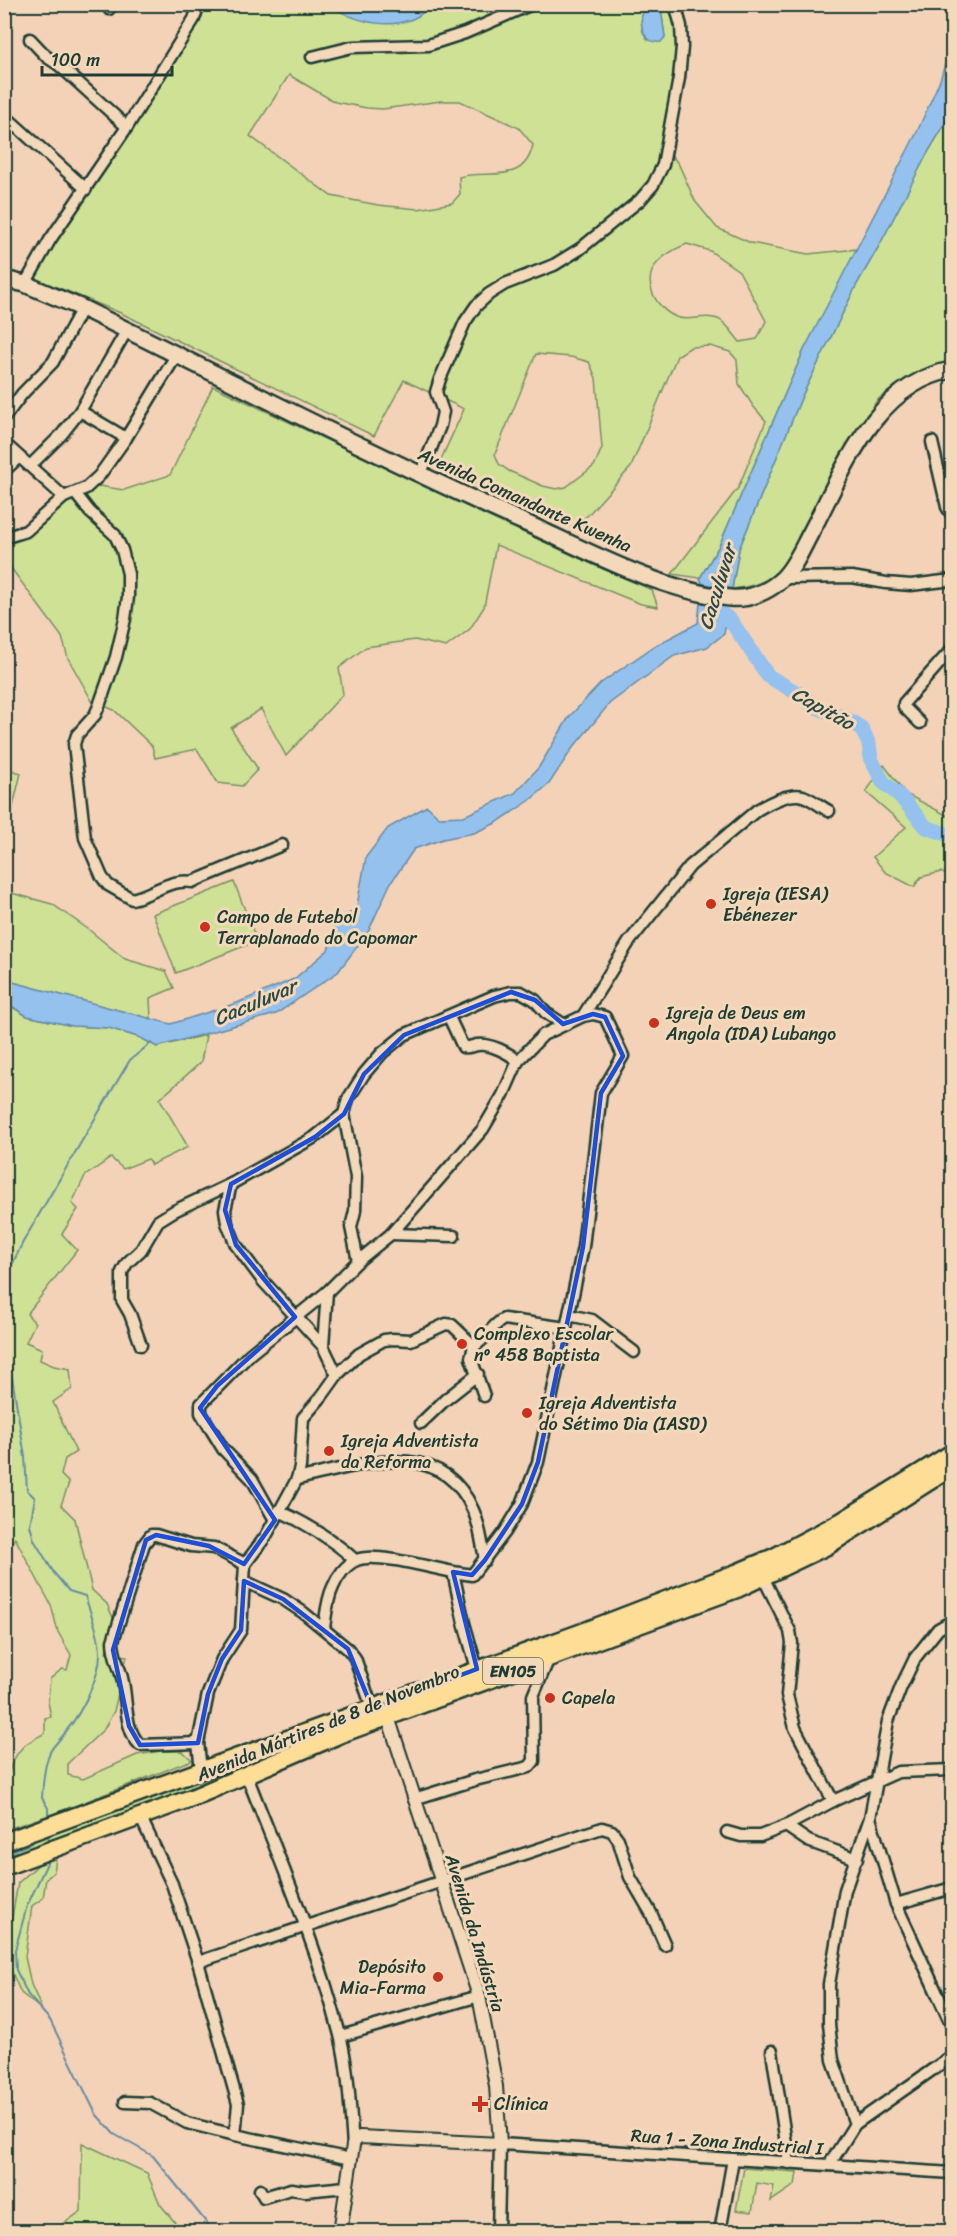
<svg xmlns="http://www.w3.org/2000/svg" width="957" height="2236" viewBox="0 0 957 2236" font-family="Sriracha,sans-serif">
	<rect width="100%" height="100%" fill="#f4d2b7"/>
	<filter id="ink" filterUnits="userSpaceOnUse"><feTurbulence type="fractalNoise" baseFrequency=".0167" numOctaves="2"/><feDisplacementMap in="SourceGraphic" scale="12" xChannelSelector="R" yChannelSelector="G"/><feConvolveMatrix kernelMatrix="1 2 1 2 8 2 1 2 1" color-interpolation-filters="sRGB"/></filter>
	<g filter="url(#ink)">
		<g fill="#cfe195" stroke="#778f64" stroke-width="1.5" fill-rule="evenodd">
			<path d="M206,4L333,5V7L405,21L418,16L430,5H656H652L641,21L643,32L648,40L665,37L661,9L658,5H675L681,26L666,148L679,165L695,201L717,228L751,243L808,254L858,249L804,350L719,546L700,578L672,574L738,488L766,421L753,406L739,384L737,360L730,352L710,346L691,347L677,356L631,467L587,516L571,527L438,466L464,409L404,380L374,436L123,314L67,291L32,279L54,242L131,129ZM289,75L335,102L367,108L383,109L441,101H460L519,128L533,145C524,186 488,169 459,177L460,194L452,203L418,209L378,205L331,196L250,136ZM687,244L710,251L739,271L766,321L757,339L740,342C734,335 726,322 718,319C704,313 690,323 676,317C655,308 640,280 659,261C667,253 677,248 687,244ZM536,354L571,357L589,362L596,378L602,448L594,466L566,487L556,489L543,486L509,471L499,464L495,454Z"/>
			<path d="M952,112V362L938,365L911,376L877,400L779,573C763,583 750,587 732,589L739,549L802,396L857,284L879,246L927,154Z"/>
			<path d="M213,386L498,521L652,590L658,607L641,604L496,545L484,607L470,629L446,647L415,640L366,647L339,668L343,694L286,756L261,709L231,728L258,769L242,786L218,783L197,749L155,758L152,746L114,710L92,701L68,658L62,637L5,560V538L15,536L86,488L99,486L124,490L170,475Z"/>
			<path d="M884,765L906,794L952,818V878L941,872L921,877L914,887L885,872L873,857L906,827L866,792Z"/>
			<path d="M5,768L21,773L5,840L4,768Z"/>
			<path d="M234,882L257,941L176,973L153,914Z"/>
			<path d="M4,891L52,904L88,929L125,959L166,971L174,988L150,998L151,1019L5,980Z"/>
			<path d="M4,1002L27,1016L73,1026L109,1028L141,1038L157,1047L206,1035L201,1062L160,1099L188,1147L151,1165L148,1159L123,1169L111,1158L85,1176L72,1203L78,1209L62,1234L77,1250L27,1314L35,1323L26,1342L42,1349L40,1360L54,1366L70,1369L72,1389L53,1402L76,1452L65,1459L61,1475L69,1483L61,1505L75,1519L92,1590L107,1604L114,1620L106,1652L127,1656L114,1711L104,1729L68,1763V1775L83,1779L137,1755L161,1751H182L192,1760L64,1810L5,1830V1796L8,1794C4,1780 11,1761 21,1749C26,1742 38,1737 45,1733V1718L51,1717L48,1702L50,1679L62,1669L67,1670L71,1655L58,1632L51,1605L15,1538L5,1553Z"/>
			<path d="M350,1723L243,1772L5,1860V1849Z"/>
			<path d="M56,1858L54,1872L46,1879L43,1898L32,1906L25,1957L31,1984L42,2010L21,1993L10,1968L7,1946L18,1883L38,1865Z"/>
			<path d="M82,2143L147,2173L160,2204L182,2231H43L55,2230L81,2211Z"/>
			<path d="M744,2168L797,2172L795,2185L771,2201L774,2186L757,2183L752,2212L736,2210Z"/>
		</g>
		<g fill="#94c1ee" stroke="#658ca4" stroke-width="1.5">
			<path d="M333,5V4L430,5C408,34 359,25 333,7Z"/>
			<path d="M652,5H658L661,9L665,37L661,42C644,44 640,28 642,14Z"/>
			<path d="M952,42V112L927,154L879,246L857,284L802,396L739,549L732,589L703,585L700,578L719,546L804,350L917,132L940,80Z"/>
			<path d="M700,602L723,605L728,612L724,634L707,647L674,656L610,703L572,749L549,784L529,801L496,823L474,833L443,839L414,849L390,884L368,932L338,972L276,1014L157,1047L141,1038L109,1028L73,1026L27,1016L5,1002V980L171,1024L237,1003L294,979L328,950L333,935L334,919L356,911L366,857L388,828L427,806L439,817L464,816L515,793L539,767L569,717L601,683L653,647L698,623Z"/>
		</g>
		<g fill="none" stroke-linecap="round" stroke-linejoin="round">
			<g stroke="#658ca4" stroke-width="2">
				<path d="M4,1292L9,1271L23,1242L90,1127L130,1060L151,1043"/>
				<path d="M4,1360L10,1365L25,1457L27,1490L35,1498L30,1525L34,1540L54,1573L69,1591L85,1596C91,1615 100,1635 100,1654C100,1677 81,1713 67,1730C62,1738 55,1743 50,1752C44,1766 43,1783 42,1798L48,1808V1816"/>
				<path d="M48,1845V1833"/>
				<path d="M4,1854L28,1845L41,1837"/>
				<path d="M48,1861L27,1906L15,1950L16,1970L28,1995L50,2020L96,2114L114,2134L153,2156L214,2232"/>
			</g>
			<path stroke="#94c1ee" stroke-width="15" d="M712,606L731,621L768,676L804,697L812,705L849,720L861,728L869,744L871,759L883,782L900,796L926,827L952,836"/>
			<defs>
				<g id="minor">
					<path d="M109,9L112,4"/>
					<path d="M30,39L47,57L59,65L127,127"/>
					<path d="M312,57L352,47L428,45L465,33L532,4"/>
					<path d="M4,115L86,189"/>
					<path d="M25,284L50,240L127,127L194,19L199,4"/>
					<path d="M80,411L126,438"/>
					<path d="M4,418L22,394L53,362L82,308"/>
					<path d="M932,442L947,507L952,515"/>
					<path d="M4,443L64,497"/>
					<path d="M30,466L62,434L80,411L127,330"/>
					<path d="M4,471L19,457"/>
					<path d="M420,476L440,426L443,412L436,392L440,379L465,322L476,306L489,294L505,284L554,265L580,249L640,200L653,185L663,165L679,78L682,47L681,26L675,4"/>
					<path d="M75,493L90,512L115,535L122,550L128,574V597L125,619L116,657L99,706L95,715L77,735L74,744L85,838L102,877L108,885L132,899C152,895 171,878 192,882L282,845"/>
					<path d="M4,538L26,531L64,497L86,488L99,476L126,438L177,354"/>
					<path d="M784,578L852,577L886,583L911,585L952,580"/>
					<path d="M920,723L904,707V703L952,649"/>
					<path d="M583,1016L629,942L690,866L757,810C769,803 790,792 803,796C812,799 821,807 829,811"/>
					<path d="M449,1017L463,1047C469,1048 471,1046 477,1045C490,1043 509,1053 518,1061"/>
					<path d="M391,1234L454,1236"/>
					<path d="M358,1261L351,1227L355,1211L356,1177L344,1114L348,1099L364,1074L382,1053L404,1035L494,996L511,992H521L535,1000L546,1013L563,1024"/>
					<path d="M569,1315L592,1320L634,1352"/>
					<path d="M141,1345L130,1314L122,1300V1272L127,1263L141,1250L158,1221L174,1211L231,1184L315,1137L344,1114"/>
					<path d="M323,1346L327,1292"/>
					<path d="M474,1346L471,1358L484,1396"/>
					<path d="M337,1375L359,1354L384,1340L392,1339L411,1340L446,1324L452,1325L474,1346C486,1340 491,1325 504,1319L566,1328"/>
					<path d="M421,1423L445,1400L478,1374"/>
					<path d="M297,1479C358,1466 440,1434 473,1510C480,1525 482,1544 485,1560"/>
					<path d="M279,1511C308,1524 332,1539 355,1560"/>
					<path d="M275,1520L252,1479L223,1449L201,1413V1404L250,1354L327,1292L358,1261L391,1234L483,1129L503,1095L518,1061L543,1035L583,1016L593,1014L605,1017L623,1056L601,1093L583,1247L538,1462L522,1504L505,1532L472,1575L453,1572L464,1623L477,1669"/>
					<path d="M763,1577L790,1631L792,1643L787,1695L795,1728L833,1801"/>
					<path d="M244,1581L283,1599L304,1613L348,1649L355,1658L372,1708"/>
					<path d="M324,1628C326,1615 327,1599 333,1587C337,1577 346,1564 357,1560C375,1552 432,1568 453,1572"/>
					<path d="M198,1743L140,1745C123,1728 128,1700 122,1678C119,1665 113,1655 113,1641L144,1544L151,1535H156L191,1546L214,1548L245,1564"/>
					<path d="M201,1770L198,1743L208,1694L222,1659L241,1630L245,1564L266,1536L297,1479L300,1467L303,1418L322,1396L337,1375L323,1346L263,1281L236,1245L227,1223L225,1210L231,1184"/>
					<path d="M247,1776C280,1861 317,1946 340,2035C349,2071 350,2109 353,2145"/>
					<path d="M414,1799L475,1780L529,1767L534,1761L533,1696L549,1658"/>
					<path d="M141,1818L172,1884L198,1962L238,2104L235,2135L351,2159"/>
					<path d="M870,1818L896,1904L952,2026"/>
					<path d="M786,1826L808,1841L857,1859"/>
					<path d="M727,1832L741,1836H760L786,1826L833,1801L898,1772L952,1770"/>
					<path d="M896,1904L952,1888"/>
					<path d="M198,1962L602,1828L612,1831L618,1839L630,1877L651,1913L665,1945"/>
					<path d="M341,2036L479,1996"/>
					<path d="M772,2051L789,2163"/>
					<path d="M125,2102L150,2103L187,2123L235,2135"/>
					<path d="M855,2124L833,2060L829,2024V1984L845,1890L870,1818L888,1721L901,1687L915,1658L938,1629L952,1621"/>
					<path d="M829,2165L855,2124L952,2056"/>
					<path d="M260,2190L264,2197L291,2189L305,2191L346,2187"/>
					<path d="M498,2232L500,2144L952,2173"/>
					<path d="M720,2232L733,2159"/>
				</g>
				<path id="tertiary" d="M340,2232L353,2145L355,2140L360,2137L500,2144L496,2086L479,1996L388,1717"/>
				<path id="secondary" d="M4,279L25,284L82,308C231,381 377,457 528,524C592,553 659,590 730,598C749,600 768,592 782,579C794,568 802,549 810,534C843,473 874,383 952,370"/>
				<g id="primary">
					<path d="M4,1842L585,1631L736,1573L774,1557L842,1521L952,1453"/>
					<path d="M4,1867L194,1797L341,1734L737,1589L827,1546L952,1467"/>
				</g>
			</defs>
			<use href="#minor" stroke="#1f3d34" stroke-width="15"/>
			<use href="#tertiary" stroke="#1f3d34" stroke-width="16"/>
			<use href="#secondary" stroke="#1f3d34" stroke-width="20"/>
			<use href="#primary" stroke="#1f3d34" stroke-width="21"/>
			<use href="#minor" stroke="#f4d8ba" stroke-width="10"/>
			<use href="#tertiary" stroke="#f4d8ba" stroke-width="12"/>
			<use href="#secondary" stroke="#f4d8ba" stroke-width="15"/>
			<use href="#primary" stroke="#fedd96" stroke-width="16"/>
		</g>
	</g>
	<path fill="none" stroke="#1d4ed8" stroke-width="4.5" stroke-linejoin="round" d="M511,992L535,1000L563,1024L593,1014L605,1017L623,1056L601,1093L583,1247L538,1462L522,1504L485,1560L472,1575L453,1572L477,1669L372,1708L348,1649L283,1599L244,1581L241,1630L222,1659L208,1694L198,1743L140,1745L129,1726L113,1650L146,1540L156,1535L209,1546L244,1564L275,1520L200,1408L217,1386L295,1317L236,1245L225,1210L231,1184L315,1137L344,1114L364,1074L404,1035Z"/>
	<g fill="#c8321e" stroke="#f4d8ba" stroke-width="2">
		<circle cx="711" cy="904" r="6"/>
		<circle cx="205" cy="927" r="6"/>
		<circle cx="654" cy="1023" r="6"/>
		<circle cx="462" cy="1344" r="6"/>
		<circle cx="527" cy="1413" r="6"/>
		<circle cx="329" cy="1451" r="6"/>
		<circle cx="550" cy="1698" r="6"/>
		<circle cx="438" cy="1977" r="6"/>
		<path d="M477 2095h6v6h6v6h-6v6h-6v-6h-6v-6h6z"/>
	</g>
	<g text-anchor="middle" stroke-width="6" stroke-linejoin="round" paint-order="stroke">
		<rect fill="#f4d8ba" stroke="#5f6c5c" stroke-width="1.5" x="483" y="1658" width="60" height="26" rx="4.5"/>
		<g font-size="16" font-weight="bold" fill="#1f3d34">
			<text x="513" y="1677">EN105</text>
		</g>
		<g font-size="18" fill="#1f3d34" stroke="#f4d8ba">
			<text transform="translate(525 500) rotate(24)" y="6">Avenida Comandante Kwenha</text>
			<text transform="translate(328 1723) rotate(-22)" y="6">Avenida Mártires de 8 de Novembro</text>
			<text transform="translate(475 1933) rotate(73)" y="6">Avenida da Indústria</text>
			<text transform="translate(727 2142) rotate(4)" y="6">Rua 1 - Zona Industrial I</text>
		</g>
		<g font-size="18" fill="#1f3d34" stroke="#f4d8ba" text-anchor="start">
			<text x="723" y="900">Igreja (IESA)<tspan x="723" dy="21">Ebénezer</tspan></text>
			<text x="217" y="923">Campo de Futebol<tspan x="217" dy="21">Terraplanado do Capomar</tspan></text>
			<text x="666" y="1019">Igreja de Deus em<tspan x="666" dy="21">Angola (IDA) Lubango</tspan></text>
			<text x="474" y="1340">Complexo Escolar<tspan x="474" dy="21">nº 458 Baptista</tspan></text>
			<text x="539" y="1409">Igreja Adventista<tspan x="539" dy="21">do Sétimo Dia (IASD)</tspan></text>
			<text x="341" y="1447">Igreja Adventista<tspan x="341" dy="21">da Reforma</tspan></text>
			<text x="562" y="1704">Capela</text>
			<text x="426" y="1973" text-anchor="end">Depósito<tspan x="426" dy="21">Mia-Farma</tspan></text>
			<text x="494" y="2110">Clínica</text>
		</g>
		<g font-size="20" font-style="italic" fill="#2b4a47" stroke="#f4d8ba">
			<text transform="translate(717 587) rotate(-73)" y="7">Caculuvar</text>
			<text transform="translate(823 708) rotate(29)" y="7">Capitão</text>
			<text transform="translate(255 1002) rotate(-23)" y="7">Caculuvar</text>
		</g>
	</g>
	<rect width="957" height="2236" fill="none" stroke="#f4d8ba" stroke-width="24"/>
	<rect x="12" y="12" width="933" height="2212" fill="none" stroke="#1f3d34" stroke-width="2" filter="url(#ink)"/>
	<path d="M42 66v9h130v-9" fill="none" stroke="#1f3d34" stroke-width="3"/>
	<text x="51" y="66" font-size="18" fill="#1f3d34" stroke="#f4d8ba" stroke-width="4.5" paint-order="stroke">100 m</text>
</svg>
